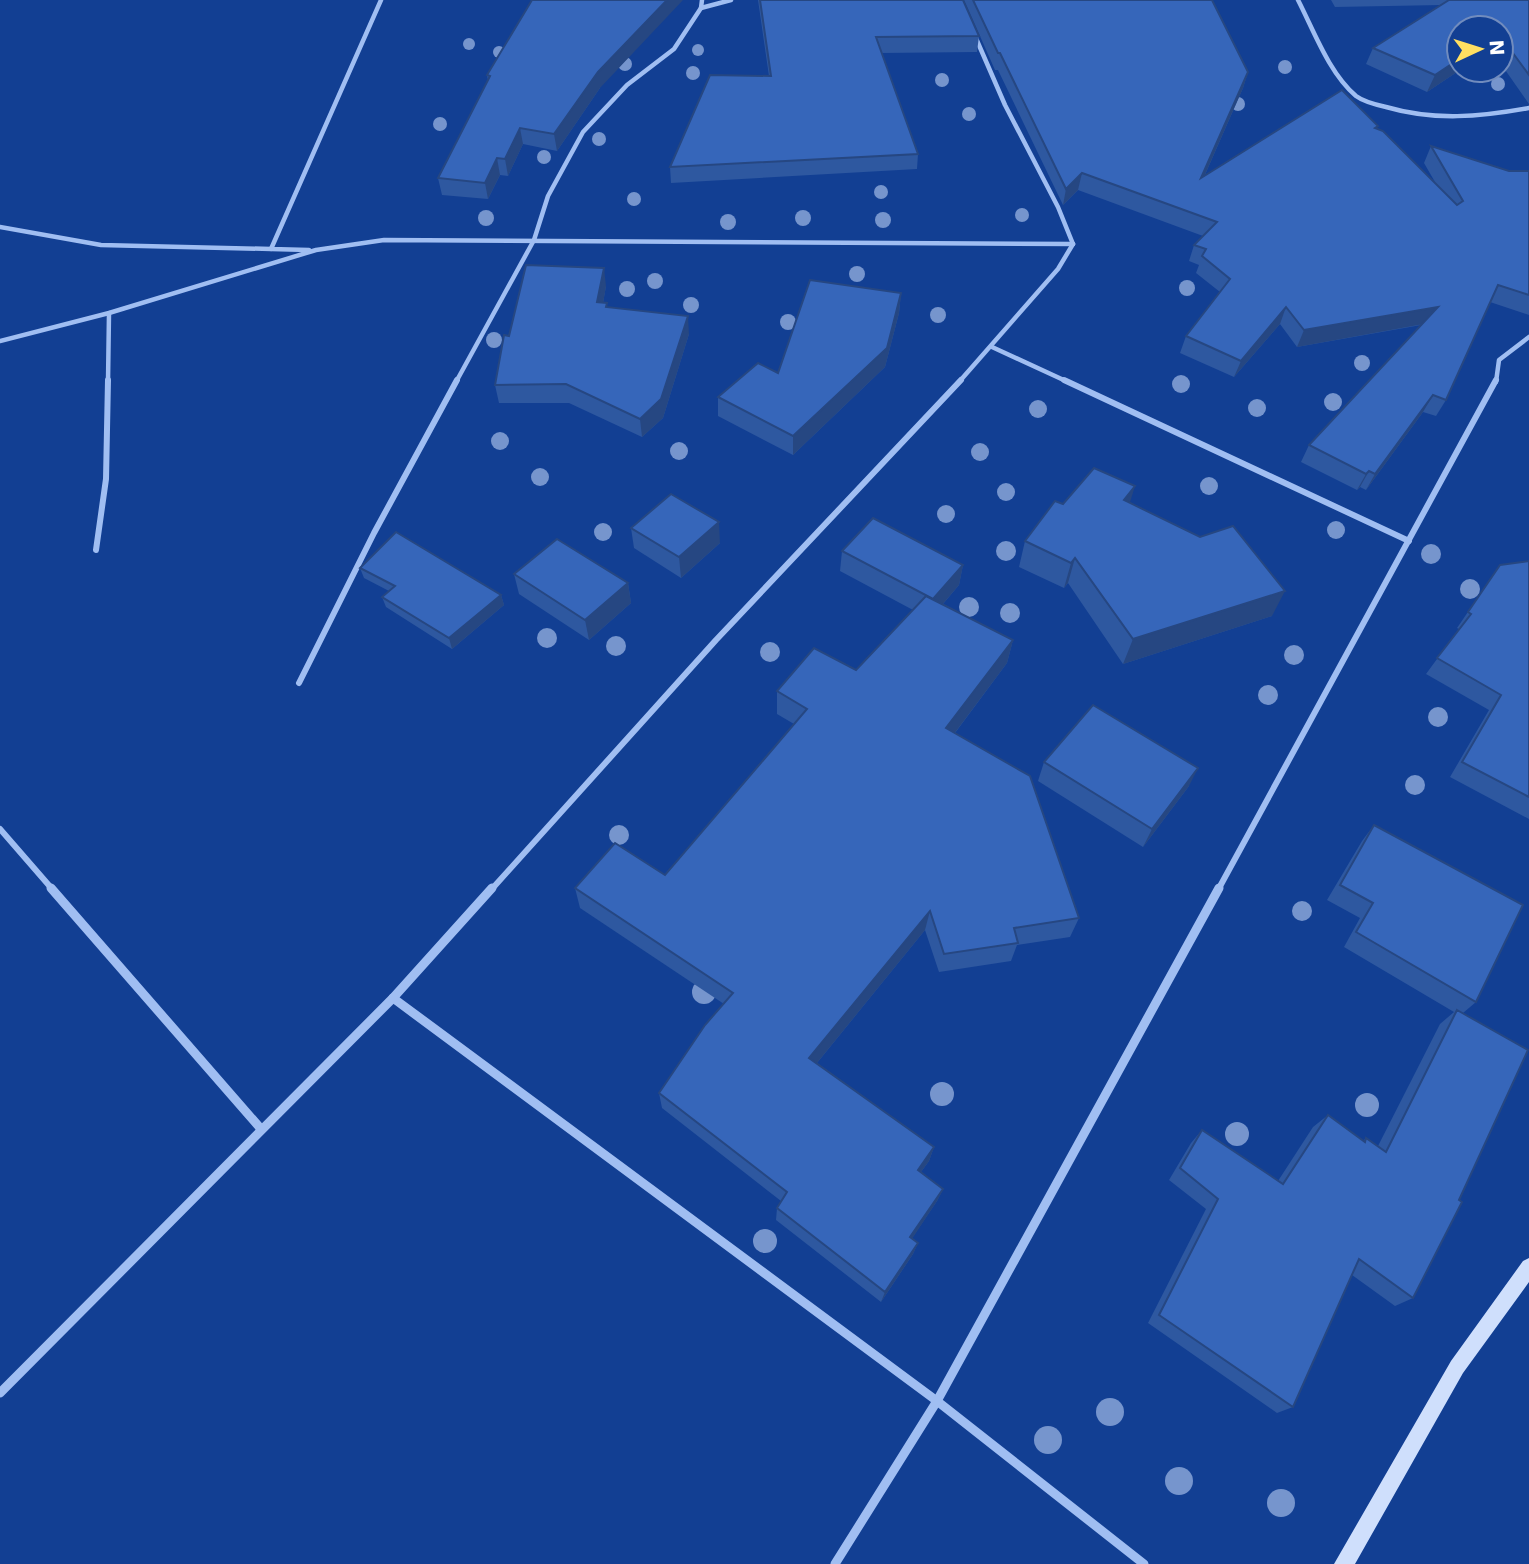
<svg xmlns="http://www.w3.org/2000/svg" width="1529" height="1564" viewBox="0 0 1529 1564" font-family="'DejaVu Sans',sans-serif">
	<rect width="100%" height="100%" fill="#123f93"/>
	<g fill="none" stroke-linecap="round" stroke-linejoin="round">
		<g stroke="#a0bef2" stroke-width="4.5">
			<path d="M1298,0C1314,31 1329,73 1356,96C1364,102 1377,105 1386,107C1434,121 1480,117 1529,108"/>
			<path d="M701,8L731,0"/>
			<path d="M975,36L1005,105L1058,207L1073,244"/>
			<path d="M0,227L101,245L271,249"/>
			<path d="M309,250L271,249L381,0"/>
			<path d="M0,341L109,313L316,250L384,240L1073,244"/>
			<path d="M992,347L1068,382"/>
			<path d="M108,382L109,313"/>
			<path d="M456,382L534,240L548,196L583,132L627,85L674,49L701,8L702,0"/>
			<path d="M959,382L1058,269L1073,244"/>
			<path d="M1496,382L1499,360L1529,337"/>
		</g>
		<g stroke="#a0bef2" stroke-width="6">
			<path d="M1064,380L1409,541"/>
			<path d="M96,550L106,479L108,380"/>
			<path d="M299,683L374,533L457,380"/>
			<path d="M0,829L53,890"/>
			<path d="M491,890L716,640L961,380"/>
			<path d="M1218,890L1496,380"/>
		</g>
		<g stroke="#a0bef2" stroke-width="9">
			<path d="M51,888L261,1129"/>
			<path d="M393,998L937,1401L1144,1564"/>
			<path d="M0,1393L393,998L492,888"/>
			<path d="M835,1564L937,1401L1219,888"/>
		</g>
		<path fill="#cfdffc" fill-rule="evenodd" d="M1529,1258V1282L1463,1373L1355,1564H1334L1451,1361L1523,1261Z"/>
	</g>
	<g fill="#7695cd">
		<circle cx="469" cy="44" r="6"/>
		<circle cx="698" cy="50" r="6"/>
		<circle cx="499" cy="52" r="6"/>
		<circle cx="625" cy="64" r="7"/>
		<circle cx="1285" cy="67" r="7"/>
		<circle cx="693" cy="73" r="7"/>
		<circle cx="942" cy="80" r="7"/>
		<circle cx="1498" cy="84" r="7"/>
		<circle cx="1238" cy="104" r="7"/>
		<circle cx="969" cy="114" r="7"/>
		<circle cx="440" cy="124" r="7"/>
		<circle cx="599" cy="139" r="7"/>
		<circle cx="544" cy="157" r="7"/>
		<circle cx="881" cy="192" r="7"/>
		<circle cx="634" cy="199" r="7"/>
		<circle cx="1022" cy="215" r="7"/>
		<circle cx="486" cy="218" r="8"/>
		<circle cx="803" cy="218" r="8"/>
		<circle cx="883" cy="220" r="8"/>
		<circle cx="728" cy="222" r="8"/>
		<circle cx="857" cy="274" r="8"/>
		<circle cx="655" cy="281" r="8"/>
		<circle cx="1187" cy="288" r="8"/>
		<circle cx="627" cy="289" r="8"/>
		<circle cx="691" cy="305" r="8"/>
		<circle cx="938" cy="315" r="8"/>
		<circle cx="788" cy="322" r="8"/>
		<circle cx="494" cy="340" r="8"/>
		<circle cx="1362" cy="363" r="8"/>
		<circle cx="1181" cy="384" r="9"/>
		<circle cx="1333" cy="402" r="9"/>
		<circle cx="1257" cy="408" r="9"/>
		<circle cx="1038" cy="409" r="9"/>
		<circle cx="500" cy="441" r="9"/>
		<circle cx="679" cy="451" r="9"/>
		<circle cx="980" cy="452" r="9"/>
		<circle cx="540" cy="477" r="9"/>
		<circle cx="1209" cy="486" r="9"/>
		<circle cx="1006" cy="492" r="9"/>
		<circle cx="946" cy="514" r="9"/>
		<circle cx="1336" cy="530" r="9"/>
		<circle cx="603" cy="532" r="9"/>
		<circle cx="1006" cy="551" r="10"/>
		<circle cx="1431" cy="554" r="10"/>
		<circle cx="1470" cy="589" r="10"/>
		<circle cx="969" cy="607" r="10"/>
		<circle cx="1010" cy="613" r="10"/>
		<circle cx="547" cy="638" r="10"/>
		<circle cx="616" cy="646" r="10"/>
		<circle cx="770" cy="652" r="10"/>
		<circle cx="1294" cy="655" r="10"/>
		<circle cx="1268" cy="695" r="10"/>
		<circle cx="1438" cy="717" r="10"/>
		<circle cx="1415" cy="785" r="10"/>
		<circle cx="619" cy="835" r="10"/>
		<circle cx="1302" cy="911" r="10"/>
		<circle cx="704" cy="992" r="12"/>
		<circle cx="942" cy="1094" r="12"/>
		<circle cx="1367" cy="1105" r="12"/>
		<circle cx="1237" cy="1134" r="12"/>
		<circle cx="765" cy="1241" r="12"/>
		<circle cx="1110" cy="1412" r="14"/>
		<circle cx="1048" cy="1440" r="14"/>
		<circle cx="1179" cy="1481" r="14"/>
		<circle cx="1281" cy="1503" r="14"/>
	</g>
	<g fill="#2e58a0">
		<path d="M758,0H963L979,36L977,52L881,53L918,154L917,169L671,183L670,167L769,76Z"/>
		<path d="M964,0H1212L1248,72L1243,88L1204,177L1377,129L1435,182L1424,163L1431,146L1509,171H1529V315L1490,302L1446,400L1436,416L1423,412L1366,490L1360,487L1357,490L1301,462L1309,445L1421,325L1297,347L1280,324L1234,377L1180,353L1186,336L1220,292L1196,273L1199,265L1189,261L1194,245L1203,236L1078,190L1063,205L998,70H995Z"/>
		<path d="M1331,0H1529V104L1501,64V28L1459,70H1460L1427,92L1366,64L1373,48L1442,5L1335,7Z"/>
		<path d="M487,75L600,88L557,151L523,144L508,176L500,175L488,199L442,195L438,178L488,81Z"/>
		<path d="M606,286L603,303L607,307L689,334L663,418L642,437L569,403H499L495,385L509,336Z"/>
		<path d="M901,293L899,313L885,367L793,455L718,416V397L778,373Z"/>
		<path d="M1130,503L1272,616L1123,664L1068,583L1064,588L1019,567L1025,541L1063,504Z"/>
		<path d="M631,528L720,543L681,578L634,548Z"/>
		<path d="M842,551L963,565L959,585L943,604L1013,640L1007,663L955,733L1079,918L1070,937L1017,945L1011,961L939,972L925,930L817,1063L934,1147L929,1161L921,1172L943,1189L937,1201L912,1238L918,1243L913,1254L881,1302L776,1220L777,1208L781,1201L662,1108L659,1093L724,1004L580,908L575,888L665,875L794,724L777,714V691L856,670L913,610L840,571Z"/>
		<path d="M1529,561V819L1450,777L1489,710L1426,674L1459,629L1457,628L1500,565Z"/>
		<path d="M360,568L501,595L504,605L452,649L386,607L382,597L389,591L364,578Z"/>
		<path d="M514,574L628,583L631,603L589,640L519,594Z"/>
		<path d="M1044,762L1189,786L1143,847L1038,781Z"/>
		<path d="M1374,825L1476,1002L1463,1013L1413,1298L1395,1306L1352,1275L1293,1407L1277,1413L1148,1323L1206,1209L1169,1180L1191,1143L1202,1130L1278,1181L1313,1127L1328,1115L1363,1141L1366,1138L1378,1146L1440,1024L1454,1012L1344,947L1360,918L1327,900L1362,841Z"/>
	</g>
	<g fill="#264782">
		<path d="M667,0H683L600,88L557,151L554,134L598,72Z"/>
		<path d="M1507,45L1501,59V46Z"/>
		<path d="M1459,59V70H1460L1427,92L1435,75Z"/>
		<path d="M1248,72L1243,88L1196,195L1201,178Z"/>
		<path d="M520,128L523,144L508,176L505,159Z"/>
		<path d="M497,158L500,175L488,199L485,183Z"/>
		<path d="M1082,173L1078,190L1063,205L1066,189Z"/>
		<path d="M604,268L606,286L600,321L597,302Z"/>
		<path d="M901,293L899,313L885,367L793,455V436Z"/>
		<path d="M1286,307L1280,324L1234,377L1241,361Z"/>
		<path d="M1438,307L1429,323L1297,347L1304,330Z"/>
		<path d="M688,316L689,334L663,418L642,437L640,419Z"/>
		<path d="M1433,395L1423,412L1366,490L1375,474Z"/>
		<path d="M1369,471L1360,487L1357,490L1366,474Z"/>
		<path d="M1135,486L1127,512L1124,500Z"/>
		<path d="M719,522L720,543L681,578L679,557Z"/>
		<path d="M1075,558L1068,583L1064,588L1071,563Z"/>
		<path d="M963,565L959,585L930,619L933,599Z"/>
		<path d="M628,583L631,603L589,640L585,620Z"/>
		<path d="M1285,591L1272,616L1123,664L1133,639Z"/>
		<path d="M501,595L504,605L452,649L449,638Z"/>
		<path d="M1013,640L1007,663L942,750L946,728Z"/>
		<path d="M1198,768L1189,786L1143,847L1152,829Z"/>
		<path d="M930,911L925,930L808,1074L809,1058Z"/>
		<path d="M934,1147L929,1161L913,1183L918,1170Z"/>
		<path d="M943,1189L937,1201L906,1248L910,1237Z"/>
		<path d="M918,1243L913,1254L881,1302L885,1292Z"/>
	</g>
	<g fill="#3666ba" stroke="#264782" stroke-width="2">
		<path d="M532,0H667L598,72L554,134L520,128L505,159L497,158L485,183L438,178L490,76L487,75Z"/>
		<path d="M760,0H963L979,36L876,37L918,154L670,167L710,75L771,76Z"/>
		<path d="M973,0H1212L1248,72L1201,178L1342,90L1378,126L1375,128L1383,131L1457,205L1463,201L1431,146L1509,171H1529V295L1498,285L1446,400L1433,395L1375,474L1369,471L1366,474L1309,445L1438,307L1304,330L1286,307L1241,361L1186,336L1230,279L1202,256L1206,249L1194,245L1217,222L1082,173L1066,189L1000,53H998Z"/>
		<path d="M1449,0H1529V75L1507,45L1501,46V28H1459V59L1435,75L1373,48Z"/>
		<path d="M526,265L604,268L597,302L607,303L606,307L688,316L661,399L640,419L566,384L495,385L504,335L509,336Z"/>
		<path d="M810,280L901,293L887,348L793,436L718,397L758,363L778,373Z"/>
		<path d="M1094,468L1135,486L1124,500L1200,537L1233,526L1285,591L1133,639L1075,558L1071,563L1025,541L1055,501L1063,504Z"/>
		<path d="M671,494L719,522L679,557L631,528Z"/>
		<path d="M873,518L963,565L933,599L842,551Z"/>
		<path d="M396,532L501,595L449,638L382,597L395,586L360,568Z"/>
		<path d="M557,539L628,583L585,620L514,574Z"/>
		<path d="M1529,561V797L1462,762L1501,695L1437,658L1471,614L1468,612L1500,565Z"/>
		<path d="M926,596L1013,640L946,728L1030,776L1079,918L1014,928L1018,943L944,954L930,911L809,1058L934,1147L918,1170L943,1189L910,1237L918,1243L885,1292L777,1208L787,1192L659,1093L705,1025L733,993L575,888L615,843L665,875L807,709L777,691L814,648L856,670Z"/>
		<path d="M1093,705L1198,768L1152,829L1044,762Z"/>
		<path d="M1374,825L1523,905L1476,1002L1356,932L1373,903L1340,885Z"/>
		<path d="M1457,1010L1528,1050L1459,1200L1462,1202L1413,1298L1359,1259L1293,1407L1159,1315L1218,1199L1180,1168L1202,1130L1283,1184L1328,1115L1365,1142L1366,1138L1386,1152Z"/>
	</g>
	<g transform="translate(1480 49) rotate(86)"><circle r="33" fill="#123f93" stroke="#718cbe" stroke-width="2"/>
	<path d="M0-5L12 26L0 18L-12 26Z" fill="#ffdf61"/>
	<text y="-10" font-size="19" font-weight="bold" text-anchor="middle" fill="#ffffff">N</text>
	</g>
</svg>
